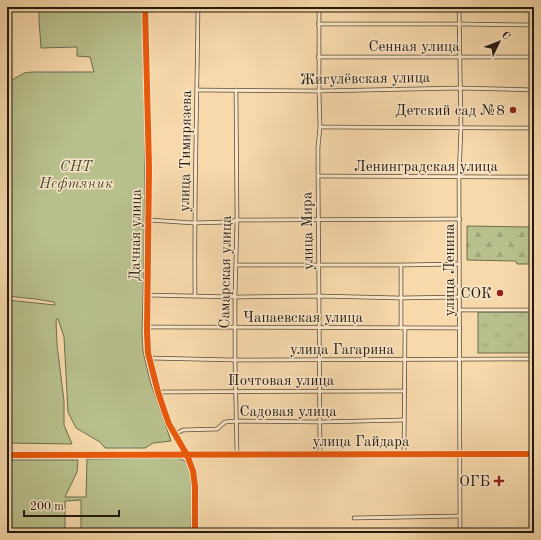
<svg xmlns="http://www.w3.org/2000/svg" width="541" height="540" viewBox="0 0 541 540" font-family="'Old Standard TT',serif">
	<defs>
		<pattern id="grass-tufts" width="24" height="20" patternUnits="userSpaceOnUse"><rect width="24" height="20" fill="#b8c08d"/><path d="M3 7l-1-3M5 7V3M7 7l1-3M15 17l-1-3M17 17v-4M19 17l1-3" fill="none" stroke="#9ea479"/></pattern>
		<pattern id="forest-firs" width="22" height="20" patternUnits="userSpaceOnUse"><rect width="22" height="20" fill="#b8c08d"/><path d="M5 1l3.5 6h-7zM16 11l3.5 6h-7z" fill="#9ea479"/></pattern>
	</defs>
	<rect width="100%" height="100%" fill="#f7d9ab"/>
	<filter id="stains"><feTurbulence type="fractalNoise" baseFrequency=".005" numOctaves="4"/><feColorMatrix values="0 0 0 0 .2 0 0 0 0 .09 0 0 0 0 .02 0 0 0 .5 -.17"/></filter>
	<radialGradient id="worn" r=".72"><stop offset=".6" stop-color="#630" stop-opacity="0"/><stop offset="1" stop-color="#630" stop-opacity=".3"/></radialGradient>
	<rect fill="url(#grass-tufts)" stroke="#6d6d4f" x="478" y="312" width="56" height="41"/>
	<path fill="url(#forest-firs)" stroke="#6d6d4f" d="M467,226L530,227V246H534V264H517L516,261L467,260Z"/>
	<g fill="#b8c08d" stroke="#6d6d4f">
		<path d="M39,7H142L145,145L144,257L142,334L143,351L150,381L171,441L153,443L145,448H105L100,442L76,428L68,412L64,337L58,319H56L57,345L64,401V425L72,444L7,443V300L55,305L54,302L35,299L7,296V83L24,73L32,72H94L90,57L77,56V47L41,48L39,20Z"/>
		<path d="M176,458C181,459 185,460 187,464C194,474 191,519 191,533H81V500L65,501V528L63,533H7V460H78L77,472L65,497H86L87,459Z"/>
	</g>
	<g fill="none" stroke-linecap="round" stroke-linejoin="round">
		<defs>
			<g id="minor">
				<path d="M145,7L149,168L147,332L148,353L158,392L164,410L169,424L187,455L193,471L195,486V533"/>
				<path d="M319,7V91L320,127L318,147V176L319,296L320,454"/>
				<path d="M459,7L461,127L459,177L460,533"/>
				<path d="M318,24H460L534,25"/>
				<path d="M318,57H534"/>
				<path d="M197,90L319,91L460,88L534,90"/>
				<path d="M236,90L237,220L235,297V360L237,454"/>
				<path d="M320,127L534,128"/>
				<path d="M318,176L534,177"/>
				<path d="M149,220L194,223L229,222L237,220L460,219"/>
				<path d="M236,265H401L459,264"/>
				<path d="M147,295L235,297L319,296L400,298L459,297"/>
				<path d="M195,296C194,200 197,103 198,7"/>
				<path d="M460,310H534"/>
				<path d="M147,327L460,328"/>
				<path d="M401,328V265"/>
				<path d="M149,358L235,360L534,359"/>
				<path d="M158,392L405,391"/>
				<path d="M175,434L183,430L217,429L225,422L236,421L320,422L404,420"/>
				<path d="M187,455L534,454"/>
				<path d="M404,455L405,328"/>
				<path d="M354,518L460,516"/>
			</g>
			<path id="tertiary" d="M7,455H187"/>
		</defs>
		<use href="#minor" stroke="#574a38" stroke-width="4.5"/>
		<use href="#tertiary" stroke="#574a38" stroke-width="5.5"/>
		<use href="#minor" stroke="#fae6c8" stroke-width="3"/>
		<use href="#tertiary" stroke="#fae6c8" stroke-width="4"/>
		<defs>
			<g id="cycleway">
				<path d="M145,7L149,168L147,332L148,353L158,392L164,410L169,424L187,455L193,471L195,486V533"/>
				<path d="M7,455L534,454"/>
			</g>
		</defs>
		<use href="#cycleway" stroke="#fae6c8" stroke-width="8"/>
		<use href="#cycleway" stroke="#e8590c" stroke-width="6"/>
	</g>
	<g fill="#8f2418" stroke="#fae6c8" stroke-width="1.5">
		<circle cx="513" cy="110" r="4"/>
		<circle cx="500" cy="293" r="4"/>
		<path d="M497 475h4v4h4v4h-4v4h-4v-4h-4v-4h4z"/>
	</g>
	<g text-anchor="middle" stroke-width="3" stroke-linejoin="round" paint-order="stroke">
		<g font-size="15" fill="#221a11" stroke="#fae6c8">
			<text x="414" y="51">Сенная улица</text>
			<text transform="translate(365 78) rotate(-1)" y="5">Жигулёвская улица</text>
			<text transform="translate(185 151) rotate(-89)" y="5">улица Тимирязева</text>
			<text x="426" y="171">Ленинградская улица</text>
			<text transform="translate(307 231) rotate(-91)" y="5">улица Мира</text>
			<text transform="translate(135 235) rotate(-89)" y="5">Дачная улица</text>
			<text transform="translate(449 270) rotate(-90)" y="5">улица Ленина</text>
			<text transform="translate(225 272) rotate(-89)" y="5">Самарская улица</text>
			<text x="303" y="322">Чапаевская улица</text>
			<text x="342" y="354">улица Гагарина</text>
			<text x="281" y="385">Почтовая улица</text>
			<text x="288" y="416">Садовая улица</text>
			<text x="361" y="446">улица Гайдара</text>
		</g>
		<g font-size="15" fill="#221a11" stroke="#fae6c8" text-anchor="end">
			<text x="505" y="115">Детский сад №8</text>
			<text x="492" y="298">СОК</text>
			<text x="490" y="486">ОГБ</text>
		</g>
		<g font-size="15" font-style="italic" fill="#4f4c36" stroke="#fae6c8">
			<text x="76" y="171">СНТ<tspan x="76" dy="17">Нефтяник</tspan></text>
		</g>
	</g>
	<rect width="541" height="540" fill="none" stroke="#f7d9ab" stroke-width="24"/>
	<rect x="8" y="8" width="525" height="524" fill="none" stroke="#221a11" stroke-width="2"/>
	<rect x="12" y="12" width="517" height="516" fill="none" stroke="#221a11"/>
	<g transform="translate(499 42) rotate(47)" stroke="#fae6c8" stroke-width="3" paint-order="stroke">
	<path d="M0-3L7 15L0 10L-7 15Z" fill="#221a11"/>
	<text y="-6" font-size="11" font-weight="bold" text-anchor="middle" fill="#221a11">С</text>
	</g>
	<path d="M24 510v6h95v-6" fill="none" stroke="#221a11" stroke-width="2"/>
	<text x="30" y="510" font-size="12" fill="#221a11" stroke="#fae6c8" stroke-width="3" paint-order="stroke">200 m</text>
	<rect width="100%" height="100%" filter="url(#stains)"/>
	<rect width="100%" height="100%" fill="url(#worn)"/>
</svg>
